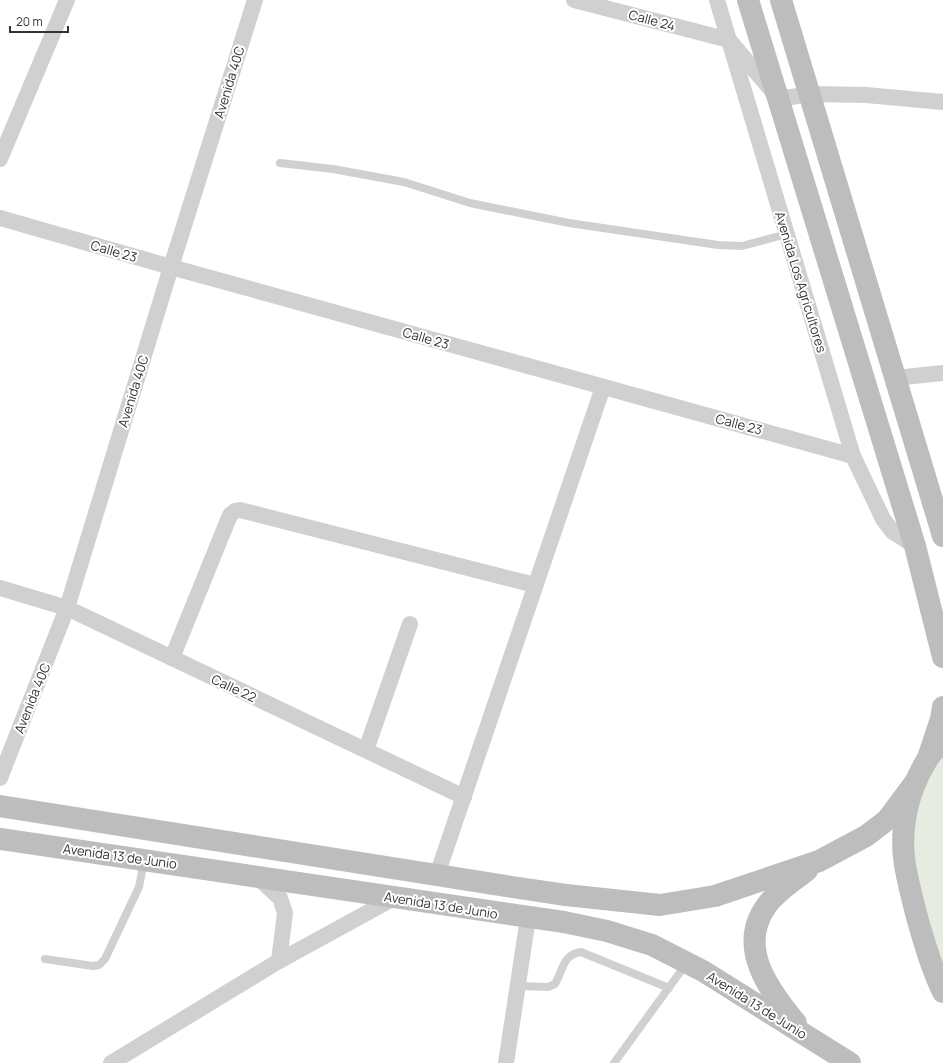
<svg xmlns="http://www.w3.org/2000/svg" width="943" height="1063" viewBox="0 0 943 1063" font-family="Manrope,sans-serif">
	<rect width="100%" height="100%" fill="#fff"/>
	<path fill="#e6ecdf" d="M943,741V992L903,836Z"/>
	<g fill="none" stroke-linecap="round" stroke-linejoin="round">
		<g stroke="#d0d0d0" stroke-width="8">
			<path d="M280,163L333,169L404,182L470,203L569,223L718,245L742,246L787,234"/>
			<path d="M45,959L93,966L99,965L105,959L139,887L144,861"/>
			<path d="M518,986L548,987L555,984C563,970 563,954 581,952L669,988"/>
			<path d="M614,1063L686,964"/>
		</g>
		<g stroke="#d0d0d0" stroke-width="16">
			<path d="M574,0L729,40L779,99L810,94L866,95L943,102"/>
			<path d="M717,0L853,456L883,519L893,532L915,546"/>
			<path d="M0,159L67,0"/>
			<path d="M0,218L171,267L853,456"/>
			<path d="M895,378L943,373"/>
			<path d="M0,588L67,608L464,797"/>
			<path d="M172,658L230,515L235,511L240,510L535,585"/>
			<path d="M366,750L410,624"/>
			<path d="M0,778L67,608L171,267L255,0"/>
			<path d="M437,875L603,387"/>
			<path d="M257,877L280,898L285,913L279,961"/>
			<path d="M111,1063L279,961L394,898"/>
			<path d="M506,1063L528,918"/>
		</g>
		<g stroke="#bdbdbd" stroke-width="22">
			<path d="M748,0L915,546L943,657"/>
			<path d="M781,0L943,536"/>
			<path d="M943,741C938,747 931,753 927,760C908,790 899,829 905,865C908,883 913,902 918,921C925,945 932,969 943,992"/>
			<path d="M929,755L941,719L943,707"/>
			<path d="M0,806L512,887L566,895L660,905L715,896L819,861L866,836L887,820L916,781"/>
			<path d="M0,839L564,922L607,931L652,945L703,971L850,1063"/>
			<path d="M796,1023C769,990 736,947 767,905C777,891 794,881 807,870"/>
		</g>
	</g>
	<g text-anchor="middle" stroke-width="4" stroke-linejoin="round" paint-order="stroke">
		<g font-size="13" fill="#333" stroke="#fff">
			<text transform="translate(652 20) rotate(15)" y="5">Calle 24</text>
			<text transform="translate(229 82) rotate(-73)" y="5">Avenida 40C</text>
			<text transform="translate(114 251) rotate(16)" y="5">Calle 23</text>
			<text transform="translate(801 282) rotate(73)" y="5">Avenida Los Agricultores</text>
			<text transform="translate(426 338) rotate(16)" y="5">Calle 23</text>
			<text transform="translate(133 391) rotate(-73)" y="5">Avenida 40C</text>
			<text transform="translate(739 424) rotate(15)" y="5">Calle 23</text>
			<text transform="translate(234 688) rotate(25)" y="5">Calle 22</text>
			<text transform="translate(32 698) rotate(-68)" y="5">Avenida 40C</text>
			<text transform="translate(120 856) rotate(8)" y="5">Avenida 13 de Junio</text>
			<text transform="translate(441 905) rotate(9)" y="5">Avenida 13 de Junio</text>
			<text transform="translate(757 1005) rotate(32)" y="5">Avenida 13 de Junio</text>
		</g>
	</g>
	<path d="M10 26v6h58v-6" fill="none" stroke="#333333" stroke-width="2"/>
	<text x="16" y="26" font-size="12" fill="#333333" stroke="#ffffff" stroke-width="3" paint-order="stroke">20 m</text>
</svg>
